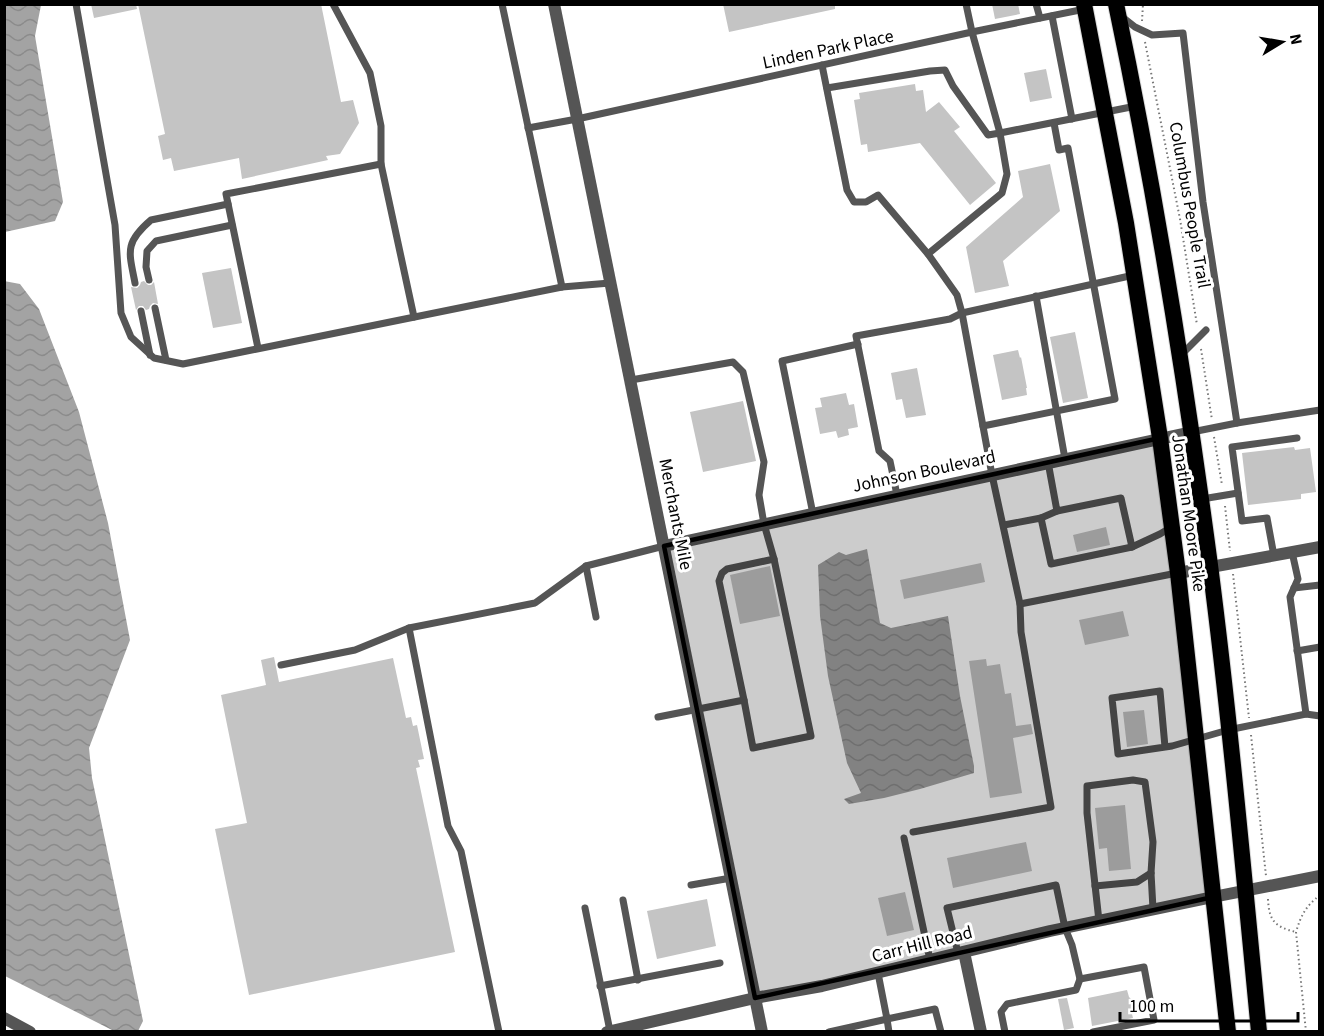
<svg xmlns="http://www.w3.org/2000/svg" width="1324" height="1036" viewBox="0 0 1324 1036" font-family="'Source Sans 3',sans-serif">
	<defs>
		<pattern id="water-waves" width="16" height="10" patternUnits="userSpaceOnUse" patternTransform="scale(1.5)"><rect width="16" height="10" fill="#a3a3a3"/><path d="M0 5q4-4 8 0t8 0" fill="none" stroke="#8b8b8b"/></pattern>
	</defs>
	<rect width="100%" height="100%" fill="#fff"/>
	<g fill="url(#water-waves)">
		<path d="M4,5H41L35,36L63,202L55,221L5,232Z"/>
		<path d="M4,281L20,284L39,309L79,412L108,523L130,640L89,748L92,778L143,1021L138,1031H114L5,976Z"/>
		<path d="M867,549L880,623L891,628L948,616L960,696L974,766V773L920,789L884,798L849,804L844,799L861,793L847,763L828,676L820,616L818,565L839,552L846,555Z"/>
	</g>
	<g fill="#c4c4c4">
		<path d="M91,4H136L137,9L94,18Z"/>
		<path d="M138,4H321L341,102L353,100L359,123L340,154L326,156L328,160L242,179L239,158L174,171L171,158L163,160L158,136L165,134Z"/>
		<path d="M723,4H835V9L729,32Z"/>
		<path d="M992,4H1018L1020,14L995,19Z"/>
		<path d="M1046,69L1052,98L1030,102L1024,73Z"/>
		<path d="M915,84L916,91L923,90L926,112L939,102L960,127L954,131L996,183L970,205L920,143L868,152L867,144L861,145L854,100L860,99L859,93Z"/>
		<path d="M1050,164L1060,211L1003,261L1009,286L975,293L966,247L1023,197L1018,171Z"/>
		<path d="M231,268L242,323L213,328L202,273Z"/>
		<path d="M144,281L148,285H151L154,282L158,304L153,303L150,306L149,309L146,310L143,306H139L136,310L131,287L137,288L140,285L141,282Z"/>
		<path d="M1075,332L1088,398L1063,403L1050,337Z"/>
		<path d="M1018,350L1020,358L1021,357L1027,388H1026L1027,395L1002,400L993,355Z"/>
		<path d="M917,368L926,415L906,418L902,399L896,400L891,373Z"/>
		<path d="M846,393L849,405L854,404L858,427L848,429L849,435L838,438L836,431L820,434L815,408L822,407L820,398Z"/>
		<path d="M743,401L756,461L703,472L690,412Z"/>
		<path d="M1294,447L1295,450L1310,448L1316,492L1301,494V499L1248,505L1242,453Z"/>
		<path d="M1106,527L1110,545L1077,552L1073,535Z"/>
		<path d="M981,563L985,582L904,599L900,580Z"/>
		<path d="M770,566L780,616L740,624L730,575Z"/>
		<path d="M1123,611L1129,636L1085,645L1079,620Z"/>
		<path d="M274,657L279,682L393,658L406,718L411,717L413,726L417,725L424,759L418,760L420,767L416,768L455,952L249,995L215,829L247,823L221,695L266,685L261,660Z"/>
		<path d="M986,659L987,666L1000,664L1005,694L1011,693L1016,726L1031,724L1033,734L1013,738L1022,793L990,798L969,661Z"/>
		<path d="M1144,710L1148,744L1127,747L1123,712Z"/>
		<path d="M1125,805L1131,869L1109,871L1107,848L1099,849L1095,808Z"/>
		<path d="M1026,842L1032,871L953,888L947,858Z"/>
		<path d="M905,892L914,930L887,936L878,898Z"/>
		<path d="M707,899L716,946L657,959L647,911Z"/>
		<path d="M1127,990L1129,997L1135,1003V1009L1132,1014L1133,1018L1092,1026L1088,998Z"/>
		<path d="M1067,998L1074,1028L1064,1030L1058,999Z"/>
	</g>
	<g fill="none" stroke-linecap="round" stroke-linejoin="round">
		<defs>
			<g id="trunk">
				<path d="M1084,4L1126,223L1160,438L1178,573L1228,1032"/>
				<path d="M1116,4C1155,190 1185,377 1210,565C1230,720 1244,876 1259,1032"/>
			</g>
		</defs>
		<use href="#trunk" stroke="#dbdbdb" stroke-width="18"/>
		<g stroke="#777" stroke-width="2" stroke-dasharray="1.5 3" stroke-linecap="butt">
			<path d="M1142,21L1143,4"/>
			<path d="M1145,42L1180,219L1197,325"/>
			<path d="M1201,349L1212,420"/>
			<path d="M1214,437L1222,485"/>
			<path d="M1225,506L1230,551"/>
			<path d="M1233,574L1249,718"/>
			<path d="M1251,735L1266,876"/>
			<path d="M1268,899C1269,921 1275,927 1296,932"/>
			<path d="M1306,1032L1296,932C1301,915 1306,906 1320,895"/>
		</g>
		<g stroke="#555" stroke-width="7">
			<path d="M76,4L115,225L121,313L131,337L154,358L183,364L562,287L610,283"/>
			<path d="M333,4L370,73L381,126V164L414,317"/>
			<path d="M502,4L562,287"/>
			<path d="M966,4L972,32L1000,133L1136,106"/>
			<path d="M1036,4L1040,18"/>
			<path d="M1052,16L1072,119"/>
			<path d="M1121,16L1135,27L1152,35L1183,33L1203,202L1237,423"/>
			<path d="M822,65L847,190L854,202H866L878,195L928,254L957,295L962,313L992,475L1020,604L1021,632L1051,807L913,832"/>
			<path d="M827,88L930,71L945,70L953,86L988,135L1000,133L1007,174L1002,193L928,254"/>
			<path d="M528,128L577,119L972,32L1085,9"/>
			<path d="M149,280L146,267L147,251L156,241L232,225"/>
			<path d="M135,283C129,252 124,243 151,220L228,204"/>
			<path d="M1036,296L1065,459"/>
			<path d="M155,308L166,360"/>
			<path d="M141,311L150,355"/>
			<path d="M258,348L226,194L381,164"/>
			<path d="M1181,355L1206,330"/>
			<path d="M631,380L733,362L743,372L764,462L759,495L764,524L774,559L727,569L722,573L719,581L744,700L658,717"/>
			<path d="M983,426L1115,399L1068,148L1059,150L1054,123"/>
			<path d="M1192,432L1237,423L1320,410"/>
			<path d="M897,495L890,461L879,451L856,336L950,319L962,313L1134,275"/>
			<path d="M1202,499L1238,493"/>
			<path d="M813,514L782,361L858,344"/>
			<path d="M1041,518L1057,511"/>
			<path d="M1004,525L1041,518L1051,564L1132,547L1121,498L1057,511L1048,462"/>
			<path d="M1132,547L1160,534L1170,528"/>
			<path d="M1274,556L1267,518L1242,521L1232,447L1297,438"/>
			<path d="M586,566L596,617"/>
			<path d="M1294,588L1320,585"/>
			<path d="M1020,604L1177,573"/>
			<path d="M409,628L448,826L461,851L499,1032"/>
			<path d="M1297,651L1320,647"/>
			<path d="M281,665L355,650L409,628L535,603L586,566L664,546"/>
			<path d="M744,700L753,748L811,736L774,559"/>
			<path d="M1306,714L1320,716"/>
			<path d="M1165,747L1160,691L1112,698L1118,754L1172,746L1228,730L1306,714L1290,597L1298,579L1292,552"/>
			<path d="M904,838L930,960"/>
			<path d="M691,885L731,878"/>
			<path d="M1095,886L1137,882L1151,873"/>
			<path d="M623,900L638,980"/>
			<path d="M585,908L610,1031"/>
			<path d="M1099,921L1087,813V786L1133,780L1145,782L1153,842L1151,873L1153,909"/>
			<path d="M958,953L947,908L1056,885L1065,928L1072,945L1080,979L1144,967L1154,1020L1093,1032"/>
			<path d="M878,973L887,1019L935,1009L941,1032"/>
			<path d="M600,986L720,963"/>
			<path d="M829,1032L887,1019L889,1032"/>
			<path d="M1005,1032L1001,1012L1007,1004L1076,990L1080,979"/>
		</g>
		<g stroke="#555" stroke-width="12">
			<path d="M554,4L762,1032"/>
			<path d="M664,546L1192,432"/>
			<path d="M1178,573L1320,547"/>
			<path d="M964,952L981,1032"/>
			<path d="M4,1018L30,1032"/>
			<path d="M607,1032L755,998L822,986L1050,931L1213,897L1320,876"/>
		</g>
		<use href="#trunk" stroke="#000" stroke-width="16"/>
	</g>
	<path fill="#000" fill-opacity="0.2" stroke="#000" stroke-width="4.5" stroke-linejoin="round" d="M1160,438L1213,897L755,998L664,546Z"/>
	<g text-anchor="middle" stroke-width="6" stroke-linejoin="round" paint-order="stroke">
		<g font-size="18" fill="#000" stroke="#fff">
			<text transform="translate(828 49) rotate(-12)" y="6">Linden Park Place</text>
			<text transform="translate(1190 205) rotate(80)" y="6">Columbus People Trail</text>
			<text transform="translate(924 471) rotate(-12)" y="6">Johnson Boulevard</text>
			<text transform="translate(1189 513) rotate(82)" y="6">Jonathan Moore Pike</text>
			<text transform="translate(676 514) rotate(79)" y="6">Merchants Mile</text>
			<text transform="translate(922 944) rotate(-14)" y="6">Carr Hill Road</text>
		</g>
	</g>
	<rect width="1324" height="1036" fill="none" stroke="#000000" stroke-width="12"/>
	<g transform="translate(1282 42) rotate(79)" stroke="#ffffff" stroke-width="4.5" paint-order="stroke">
	<path d="M0-4.5L10 22L0 15L-10 22Z" fill="#000000"/>
	<text y="-9" font-size="16" font-weight="bold" text-anchor="middle" fill="#000000">N</text>
	</g>
	<path d="M1120 1012v9h178v-9" fill="none" stroke="#000000" stroke-width="3"/>
	<text x="1129" y="1012" font-size="18" fill="#000000" stroke="#ffffff" stroke-width="4.5" paint-order="stroke">100 m</text>
</svg>
